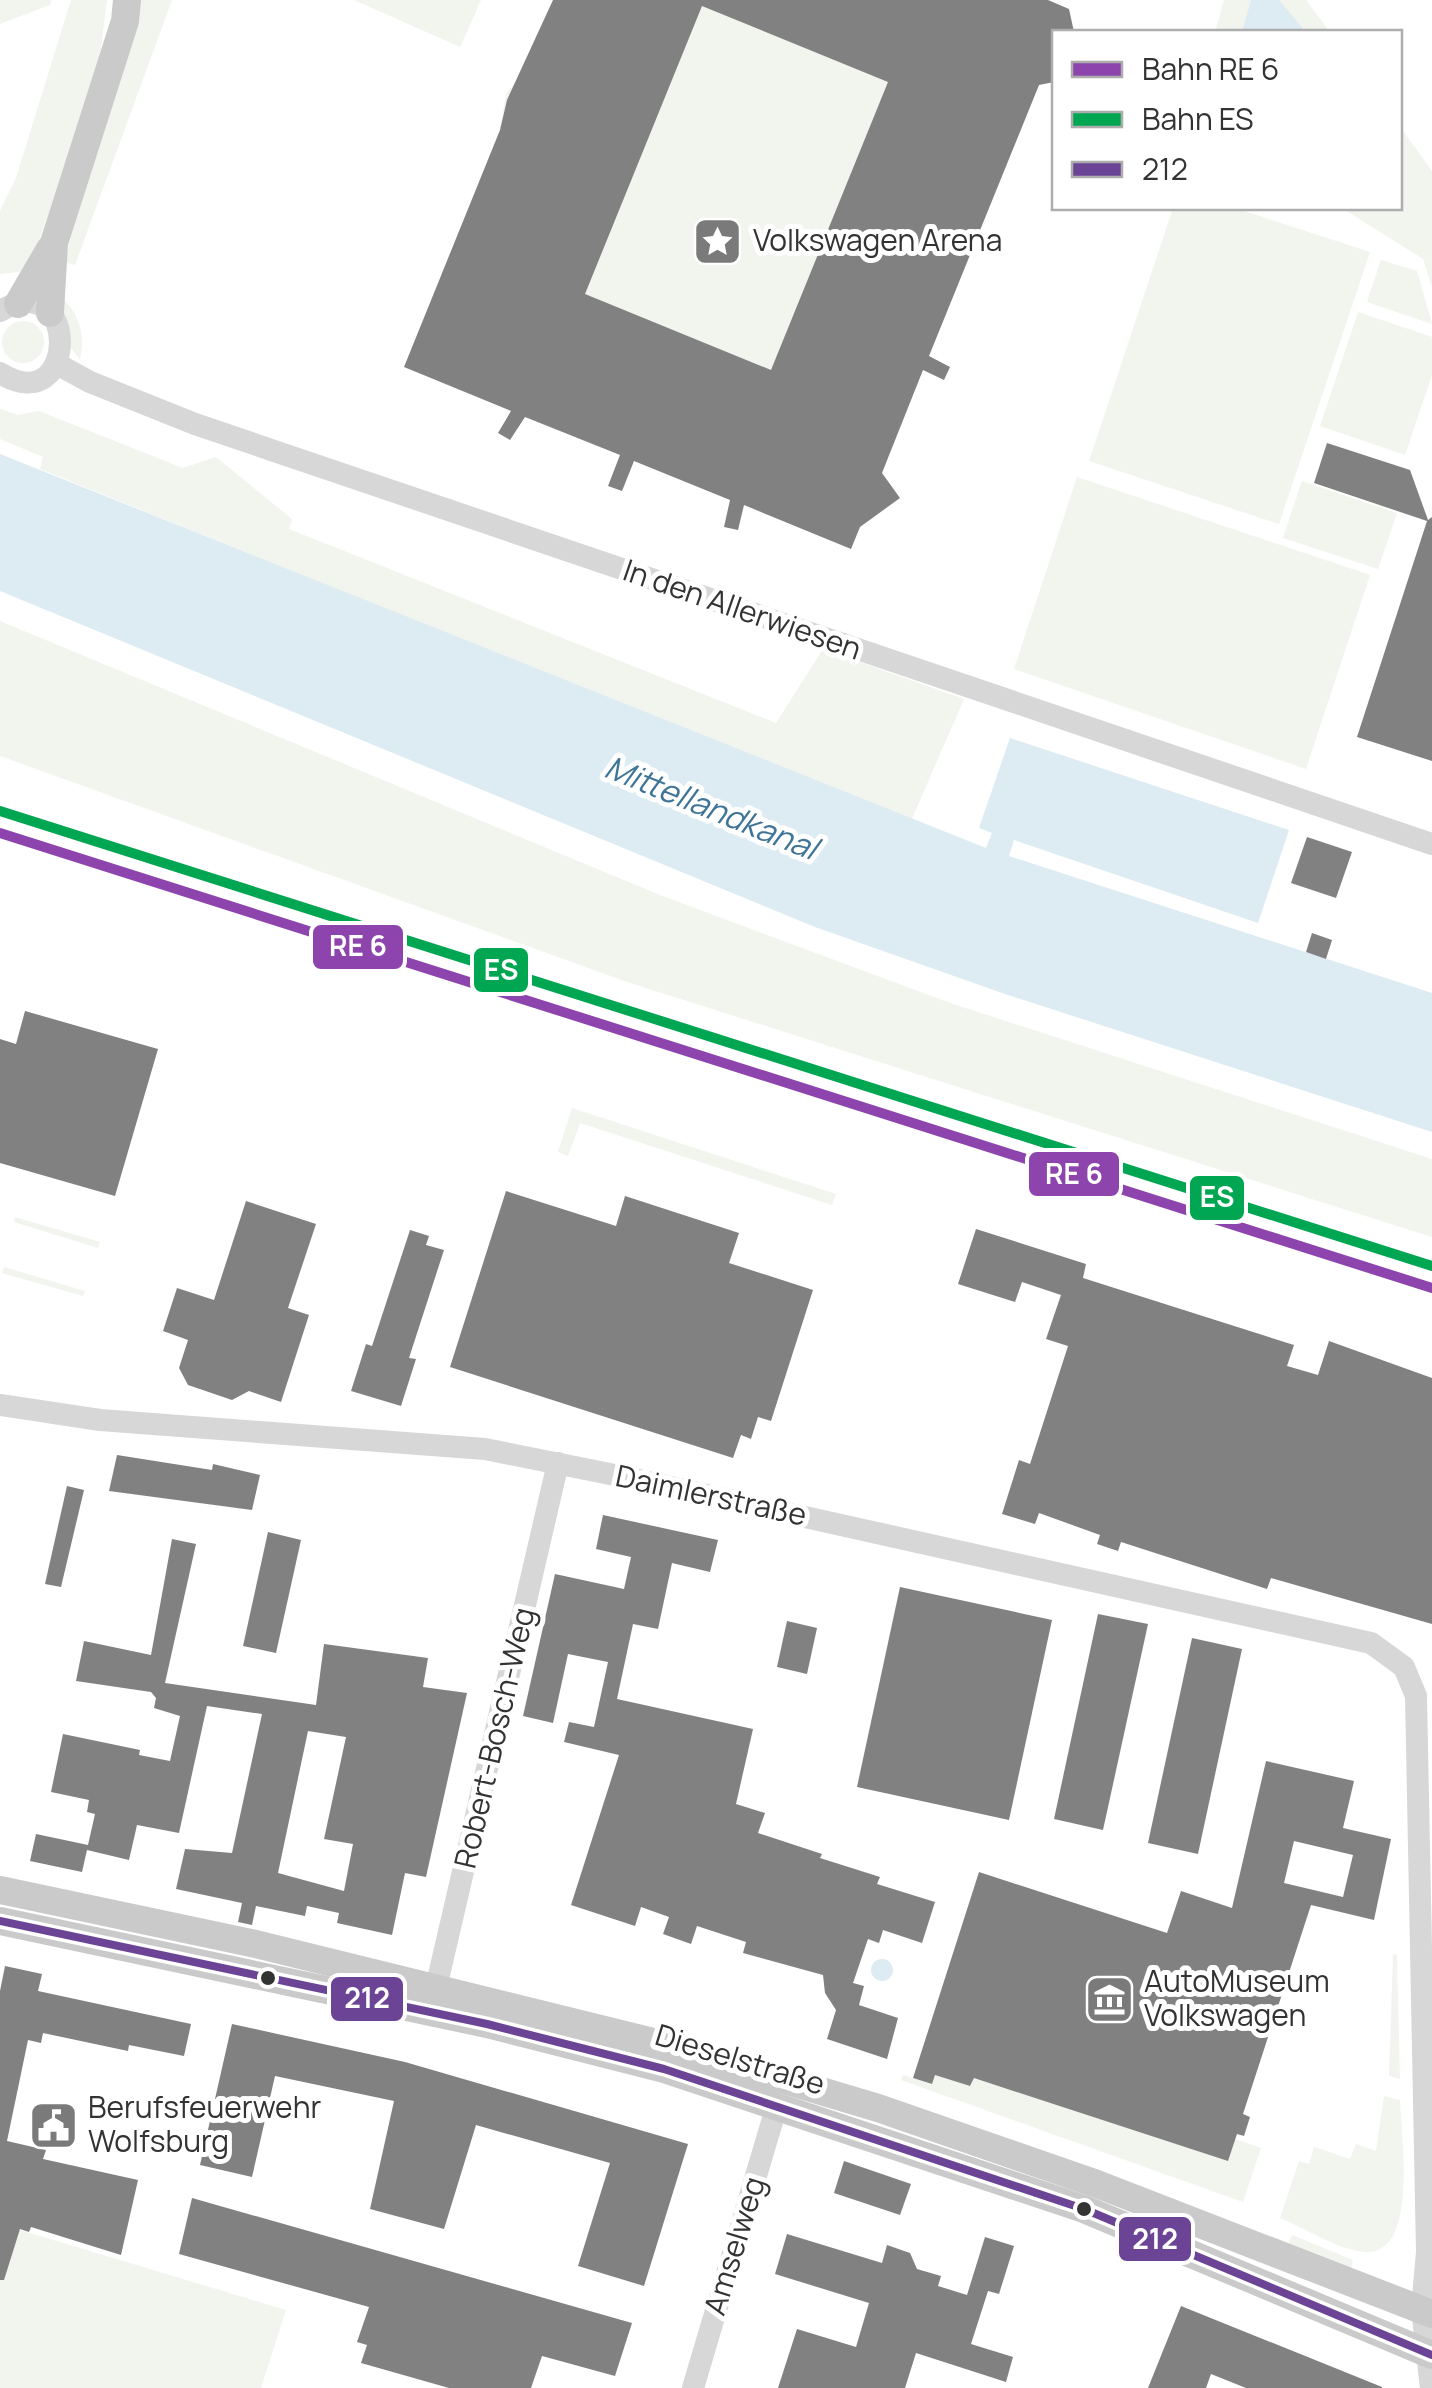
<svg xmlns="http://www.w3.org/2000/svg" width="1432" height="2388" viewBox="0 0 1432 2388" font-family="Manrope,sans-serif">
	<rect width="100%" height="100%" fill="#fff"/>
	<g fill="#f1f5ed">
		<path d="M0,0H51L50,5L0,24Z"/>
		<path d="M71,0H107L97,80L28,271L0,274V211L16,178Z"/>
		<path d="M137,0H172L75,265L64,262Z"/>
		<path d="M354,0H481L460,47Z"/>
		<path d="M585,0H965L907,338L587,423L499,136L506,94Z"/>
		<path d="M1224,0H1306L1330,32H1215Z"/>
		<path d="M1400,127L1432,171V287L1423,259L1342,208H1400Z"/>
		<path d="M1173,208H1235L1370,252L1279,524L1089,461Z"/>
		<path d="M1381,260L1417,271L1432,324L1367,302Z"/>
		<path d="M55,293C78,308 86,333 80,360L69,345Z"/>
		<path d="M1358,312L1432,337V375L1405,455L1320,426Z"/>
		<circle cx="23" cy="342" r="21"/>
		<path d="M0,409L18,415L39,411L183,468L216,457L292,519L289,529L776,723L823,649L964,699L911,821L40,469L43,457L0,439Z"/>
		<path d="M1077,477L1370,575L1306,769L1014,669Z"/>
		<path d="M1302,481L1397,513L1378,569L1283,538Z"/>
		<path d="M0,621L660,895L950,1003L1432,1159V1237L630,983L0,756Z"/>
		<path d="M572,1108L836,1194L832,1205L580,1123L568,1156L558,1152Z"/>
		<path d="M15,1217L100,1242L98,1248L14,1222Z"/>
		<path d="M4,1267L85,1291L83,1296L2,1273Z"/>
		<path d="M1393,1954L1397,1955L1400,2079L1389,2076Z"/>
		<path d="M903,2075L931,2084L935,2075L970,2086L974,2078L1228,2160L1235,2139L1261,2148L1243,2202L901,2080Z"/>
		<path d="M1384,2096L1400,2100C1401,2134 1419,2253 1367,2252C1340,2251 1305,2228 1280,2218L1299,2161L1309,2164L1314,2147L1350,2159L1356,2144L1376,2151Z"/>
		<path d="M0,2224L286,2310L261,2388H0Z"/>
		<path d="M1292,2235L1353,2260L1351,2269L1288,2244Z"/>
	</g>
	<g fill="#ddebf3">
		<path d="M1251,0H1279L1306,32H1242Z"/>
		<path d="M0,454L986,848L992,833L979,828L1010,738L1289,830L1258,923L1014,840L1009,856L1432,993V1132L1005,994L815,927L0,591Z"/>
		<circle cx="882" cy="1970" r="11"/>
	</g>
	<g fill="#818181" fill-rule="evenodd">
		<path d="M553,0H1048L1069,9L1074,32H1054V82L1039,85L929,356L950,367L944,380L923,370L882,473L900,498L860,527L851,549L744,505L738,530L724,527L730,500L634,461L622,491L608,486L620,455L525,417L510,440L498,433L511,411L404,367L500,130L507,100ZM702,6L888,82L771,370L585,294Z"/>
		<path d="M1327,443L1410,470L1428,520L1432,517V761L1357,737L1427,521L1314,483Z"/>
		<path d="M1307,837L1352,852L1336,898L1291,883Z"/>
		<path d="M1312,933L1332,940L1326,959L1306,952Z"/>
		<path d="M25,1011L158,1049L115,1196L0,1163V1039L16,1044Z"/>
		<path d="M506,1191L616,1226L625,1196L739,1233L729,1263L813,1290L771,1421L758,1417L751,1439L741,1435L733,1458L450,1367Z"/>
		<path d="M246,1201L316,1224L288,1308L309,1315L281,1402L249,1391L232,1400L188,1385L179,1368L188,1340L163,1331L177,1288L214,1300Z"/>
		<path d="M976,1229L1086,1264L1083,1278L1294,1345L1287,1366L1318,1375L1329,1341L1432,1378V1624L1271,1578L1267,1589L1121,1542L1118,1551L1097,1544L1100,1535L1039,1513L1035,1524L1002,1514L1019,1460L1030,1464L1068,1346L1046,1339L1061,1295L1022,1282L1015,1302L958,1284Z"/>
		<path d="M410,1230L429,1236L426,1245L444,1250L409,1358L416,1359L401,1406L351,1391L366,1344L372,1346Z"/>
		<path d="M117,1455L212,1470L213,1464L260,1475L252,1510L109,1491Z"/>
		<path d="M67,1486L84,1490L61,1587L45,1584Z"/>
		<path d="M603,1515L718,1540L710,1572L672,1563L658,1629L633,1624L617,1699L753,1729L736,1804L765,1813L758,1833L822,1854L820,1858L880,1877L877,1884L935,1902L922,1943L883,1930L879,1943L868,1939L853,1983L864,1986L859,2005L898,2018L887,2059L827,2039L836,2010L825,1993L823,1975L743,1953L746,1942L697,1926L691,1944L663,1934L669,1917L641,1907L635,1926L571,1905L619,1755L564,1742L569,1722L594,1727L608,1662L568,1654L553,1723L523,1716L555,1574L624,1589L631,1557L596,1549Z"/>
		<path d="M268,1532L301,1540L276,1653L243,1646Z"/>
		<path d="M172,1539L196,1544L165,1683L316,1705L324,1644L428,1658L423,1687L467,1693L426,1877L405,1873L392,1935L337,1923L339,1913L307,1906L305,1916L256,1906L252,1925L238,1922L242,1903L176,1889L185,1849L232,1853L262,1714L207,1706L179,1833L137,1825L129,1860L87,1850L82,1872L30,1861L36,1834L88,1845L95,1814L87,1812L89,1800L51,1792L63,1734L140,1750L139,1755L170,1761L180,1716L154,1708L156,1698L151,1692L76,1681L84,1641L151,1655ZM308,1731L346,1737L324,1839L353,1844L344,1891L278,1873Z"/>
		<path d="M900,1587L1052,1620L1009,1820L857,1787Z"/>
		<path d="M1098,1614L1148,1624L1103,1830L1054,1819Z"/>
		<path d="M787,1621L817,1628L807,1674L777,1667Z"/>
		<path d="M1192,1638L1242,1649L1198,1854L1148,1843Z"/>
		<path d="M1266,1761L1354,1781L1343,1828L1391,1839L1374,1920L1311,1905L1243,2114L1250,2117L1244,2136L1237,2134L1228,2161L974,2078L970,2086L935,2075L932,2084L913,2078L979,1872L1167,1933L1181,1891L1232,1908ZM1294,1841L1353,1855L1343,1897L1284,1883Z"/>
		<path d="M5,1966L42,1974L38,1991L191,2024L184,2056L129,2045L128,2051L43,2033L41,2043L28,2040L7,2141L46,2150L43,2159L138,2180L121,2255L31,2227L29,2232L20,2229L4,2280H0V1991Z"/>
		<path d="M232,2024L405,2062L688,2144L644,2286L578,2266L610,2163L476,2125L444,2229L370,2209L394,2101L275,2076L252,2177L200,2165Z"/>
		<path d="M844,2161L911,2184L900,2215L834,2193Z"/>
		<path d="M192,2198L632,2323L615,2376L542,2356L531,2388H449L361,2363L367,2345L357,2342L369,2307L179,2254Z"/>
		<path d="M787,2234L882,2263L887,2245L910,2253L917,2269L941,2276L938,2286L967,2295L985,2237L1014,2246L999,2294L988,2291L971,2344L1013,2357L1006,2382L916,2353L905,2388H778L797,2329L856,2347L869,2303L775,2274Z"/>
		<path d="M1181,2306L1382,2387V2388H1246L1211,2374L1206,2388H1148Z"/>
	</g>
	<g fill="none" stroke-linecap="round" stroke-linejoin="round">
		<g stroke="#d7d7d7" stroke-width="22">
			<path d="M0,311C81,264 79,422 0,373"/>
			<path d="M57,364L90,382L195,424L1432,844"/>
			<path d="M0,1405L100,1420L485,1449L630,1478L1371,1643L1404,1667L1416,1696L1427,2252L1422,2309L1431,2388"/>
			<path d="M432,2005L558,1463"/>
			<path d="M693,2388L777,2105"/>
		</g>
		<g stroke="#cacaca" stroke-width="28">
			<path d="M18,304L50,249"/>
			<path d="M50,313L54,243L125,21L127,0"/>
			<path d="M0,1890L256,1944L674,2047L878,2108L1097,2184L1432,2314"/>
			<path d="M0,1921L487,2024L664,2069L1084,2209L1432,2355"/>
		</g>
		<defs>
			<path id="bus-1" d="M0,1921L487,2024L664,2069L1084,2209L1432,2355"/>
		</defs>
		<use href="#bus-1" stroke="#fff" stroke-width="15"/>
		<use href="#bus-1" stroke="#6c4495" stroke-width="8"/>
		<defs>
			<path id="rail-1" d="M0,833L1432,1288"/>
			<path id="rail-2" d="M0,811L1432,1266"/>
		</defs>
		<use href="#rail-1" stroke="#fff" stroke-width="18"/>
		<use href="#rail-2" stroke="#fff" stroke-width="18"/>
		<use href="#rail-1" stroke="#8e44ad" stroke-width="10"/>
		<use href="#rail-2" stroke="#00a651" stroke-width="10"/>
	</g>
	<defs>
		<symbol id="sight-square" viewBox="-11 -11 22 22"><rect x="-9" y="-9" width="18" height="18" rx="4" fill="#7a7a7a" stroke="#fff"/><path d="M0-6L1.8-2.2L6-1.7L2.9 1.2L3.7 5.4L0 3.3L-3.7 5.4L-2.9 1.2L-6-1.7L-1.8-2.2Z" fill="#fff"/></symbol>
		<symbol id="museum-square" viewBox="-11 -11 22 22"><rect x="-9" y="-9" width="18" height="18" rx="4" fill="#7a7a7a" stroke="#fff"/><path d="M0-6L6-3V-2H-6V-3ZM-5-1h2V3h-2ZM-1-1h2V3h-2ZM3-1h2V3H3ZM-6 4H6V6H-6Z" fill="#fff"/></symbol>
		<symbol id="civic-square" viewBox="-11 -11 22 22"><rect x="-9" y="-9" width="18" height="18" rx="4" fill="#7a7a7a" stroke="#fff"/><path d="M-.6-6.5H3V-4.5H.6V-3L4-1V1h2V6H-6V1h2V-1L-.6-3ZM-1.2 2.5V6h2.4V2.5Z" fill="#fff"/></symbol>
	</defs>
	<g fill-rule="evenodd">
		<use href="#sight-square" x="690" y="214" width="55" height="55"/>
		<use href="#museum-square" x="1082" y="1972" width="55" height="55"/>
		<use href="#civic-square" x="26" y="2098" width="55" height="55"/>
	</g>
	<g fill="#333" stroke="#fff" stroke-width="4">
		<circle cx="268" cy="1978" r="9"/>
		<circle cx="1084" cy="2209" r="9"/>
	</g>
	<g text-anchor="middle" stroke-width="10" stroke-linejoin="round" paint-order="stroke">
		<g font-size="30" fill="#333" stroke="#fff" text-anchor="start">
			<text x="753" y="251">Volkswagen Arena</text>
			<text x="1144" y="1992">AutoMuseum<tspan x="1144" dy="34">Volkswagen</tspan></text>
			<text x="88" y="2118">Berufsfeuerwehr<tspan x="88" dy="34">Wolfsburg</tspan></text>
		</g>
		<g font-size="30" fill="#333" stroke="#fff">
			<text transform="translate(742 610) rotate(19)" y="10">In den Allerwiesen</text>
			<text transform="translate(711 1496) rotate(12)" y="10">Daimlerstraße</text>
			<text transform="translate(495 1738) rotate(-77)" y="10">Robert-Bosch-Weg</text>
			<text transform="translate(740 2060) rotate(17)" y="10">Dieselstraße</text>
			<text transform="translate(735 2246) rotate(-73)" y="10">Amselweg</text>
		</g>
		<g font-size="32" font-style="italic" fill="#3f7597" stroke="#fff">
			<text transform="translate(711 808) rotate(22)" y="11">Mittellandkanal</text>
		</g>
	</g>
	<g stroke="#fff" stroke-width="4">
		<rect x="311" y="923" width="94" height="48" rx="10" fill="#8e44ad"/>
		<rect x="472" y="946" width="58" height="48" rx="10" fill="#00a651"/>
		<rect x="1027" y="1150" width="94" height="48" rx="10" fill="#8e44ad"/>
		<rect x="1188" y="1174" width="58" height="48" rx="10" fill="#00a651"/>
		<rect x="329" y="1975" width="76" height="48" rx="10" fill="#6c4495"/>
		<rect x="1117" y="2215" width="76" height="48" rx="10" fill="#6c4495"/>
	</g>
	<g font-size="28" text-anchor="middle" font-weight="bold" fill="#fff">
		<text x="358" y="956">RE 6</text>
		<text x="501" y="980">ES</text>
		<text x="1074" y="1184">RE 6</text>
		<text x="1217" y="1207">ES</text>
		<text x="367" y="2008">212</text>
		<text x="1155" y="2249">212</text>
	</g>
	<rect x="1052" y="30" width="350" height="180" fill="#ffffff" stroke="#adadad" stroke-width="2.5"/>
	<rect x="1072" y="62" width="50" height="15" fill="#8e44ad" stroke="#adadad" stroke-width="2.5"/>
	<text x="1142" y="80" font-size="30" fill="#333333">Bahn RE 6</text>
	<rect x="1072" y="112" width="50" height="15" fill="#00a651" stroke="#adadad" stroke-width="2.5"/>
	<text x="1142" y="130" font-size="30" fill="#333333">Bahn ES</text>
	<rect x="1072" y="162" width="50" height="15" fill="#6c4495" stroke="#adadad" stroke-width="2.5"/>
	<text x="1142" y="180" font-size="30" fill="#333333">212</text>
</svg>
